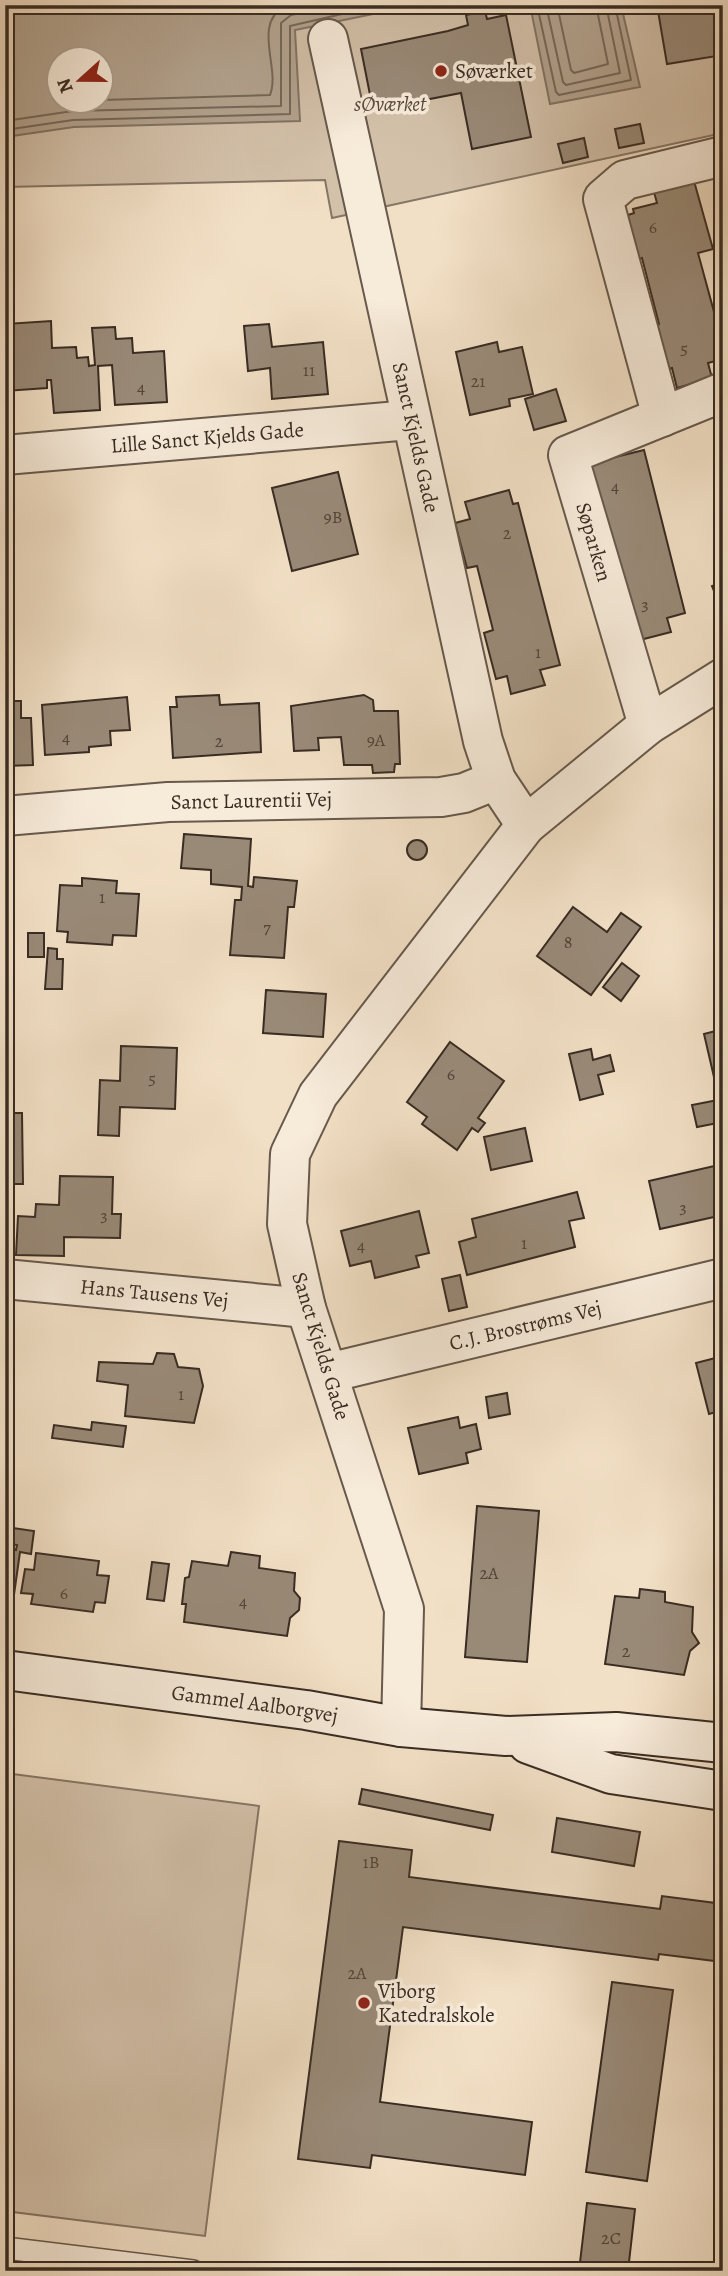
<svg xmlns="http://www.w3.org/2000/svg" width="728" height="2276" viewBox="0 0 728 2276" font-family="Alegreya,serif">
	<rect width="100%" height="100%" fill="#f2e0c6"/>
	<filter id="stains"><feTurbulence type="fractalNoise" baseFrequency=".00286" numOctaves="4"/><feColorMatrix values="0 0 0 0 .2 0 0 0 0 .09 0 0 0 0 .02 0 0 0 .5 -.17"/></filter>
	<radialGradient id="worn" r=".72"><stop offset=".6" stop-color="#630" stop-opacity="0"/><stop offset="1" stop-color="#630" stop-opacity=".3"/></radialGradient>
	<g fill="#d3c1aa" stroke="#867666" stroke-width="2" fill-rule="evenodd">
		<path d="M5,5H723V133L332,218L325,180L5,187ZM60,60H102V102H60Z"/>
		<path d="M5,1773L259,1806L205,2236L5,2211Z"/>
	</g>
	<g fill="#b3a38f" stroke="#827364" stroke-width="2" fill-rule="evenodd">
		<path d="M5,5H417L295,30L300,121L74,127L5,137ZM60,60H102V102H60Z"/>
		<path d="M530,5H621L640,87L550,104Z"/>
	</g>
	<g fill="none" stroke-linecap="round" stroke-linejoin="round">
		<g stroke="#766859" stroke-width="2">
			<path d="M537,5L556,92L559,95L631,80L615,5"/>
			<path d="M546,5L563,82L566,85L620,73L606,5"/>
			<path d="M557,5L571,70L574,73L608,64L596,5"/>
			<path d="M102,100L270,95C281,68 251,24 286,5"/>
			<path d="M5,121L73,111L281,106V23L291,15L336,5"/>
			<path d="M5,130L73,120L290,114V26L381,5"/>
		</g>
	</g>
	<g fill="#998a78" stroke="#392c23" stroke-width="2">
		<path d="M657,5H723V55L667,64Z"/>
		<path d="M485,11L487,19L506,15L531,137L472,149L461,93L373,110L361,49L448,31L468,25L466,15Z"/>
		<path d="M640,124L644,143L619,148L615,129Z"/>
		<path d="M584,138L588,157L563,163L558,144Z"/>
		<path d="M694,181L713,249L698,253L723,345V359L708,363L712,378L677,388L672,368L661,371L650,326L659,324L642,258L633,261L622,217L634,213L633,209L657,203L654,192Z"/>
		<path d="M5,315L6,324L51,321L52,348L76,347L77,358L88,357L89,366L95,365L92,328L115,327L116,339L132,338L133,353L164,351L167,402L115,405L112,365L98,366L100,410L54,413L51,380H47V388L5,391Z"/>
		<path d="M269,324L272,347L323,342L328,394L272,399L270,368L248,371L244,326Z"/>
		<path d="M497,342L499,352L522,347L533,394L509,399L510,406L470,415L456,352Z"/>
		<path d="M556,389L566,421L534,430L525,399Z"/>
		<path d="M644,450L685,613L667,618L671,632L636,641L581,471L592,468L591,463Z"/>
		<path d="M338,472L358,554L292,571L272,488Z"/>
		<path d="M509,490L513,504L518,503L560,665L540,670L545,685L511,694L507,676L496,679L484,633L493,630L477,566L467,568L455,523L470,519L465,502Z"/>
		<path d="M723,517V541L715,520Z"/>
		<path d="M723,582V613L712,586Z"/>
		<path d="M219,695L220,705L259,703L261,752L173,758L170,707H177L176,697Z"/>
		<path d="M364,695L373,700L374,711H398L400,764H395L394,772L373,773L372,765H344L341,737L318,738L319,750L294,751L291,706Z"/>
		<path d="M127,697L130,730L110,731L111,745L89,747V752L45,755L42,705Z"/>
		<path d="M5,701H21V718H31L33,765L5,766Z"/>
		<path d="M184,834L251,839L248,886L253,887L254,877L297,881L294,907H288L284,958L230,955L235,900H241L242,887L211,884V870L181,868Z"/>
		<circle cx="417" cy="850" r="10"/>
		<path d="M82,878L117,881L116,893L139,894L136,936L113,935L112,945L67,942L68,932L57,931L60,885L82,886Z"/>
		<path d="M573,907L607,932L621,913L641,927L591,995L537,956Z"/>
		<rect x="28" y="933" width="16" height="24"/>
		<path d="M48,948L57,949V959H63L62,989H45Z"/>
		<path d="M622,963L639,976L621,1001L603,987Z"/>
		<path d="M266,990L326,994L323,1037L263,1033Z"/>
		<path d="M723,1029V1089L717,1090L704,1034Z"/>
		<path d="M450,1042L504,1081L478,1118L485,1123L478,1132L472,1128L457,1150L422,1124L427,1117L407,1102Z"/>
		<path d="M121,1046L177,1048L175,1109L120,1107L119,1136L98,1135L100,1080L120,1081Z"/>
		<path d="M591,1049L593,1060L610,1055L614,1071L598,1075L603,1094L580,1100L569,1054Z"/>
		<path d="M723,1099V1122L697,1127L692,1105Z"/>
		<path d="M12,1113H22L23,1184H13Z"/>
		<path d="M525,1128L532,1161L491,1170L484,1137Z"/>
		<path d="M723,1164V1243L720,1244L714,1217L660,1229L649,1181Z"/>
		<path d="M60,1176L113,1177L112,1214H121L120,1238L64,1237V1256L16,1255L18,1216L35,1217L36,1204L59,1205Z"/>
		<path d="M577,1192L584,1218L569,1221L575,1247L467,1275L459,1242L476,1237L472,1219Z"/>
		<path d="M419,1211L429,1253L416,1256L419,1267L375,1278L371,1261L350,1266L341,1231Z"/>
		<path d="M460,1275L467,1307L449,1311L442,1279Z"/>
		<path d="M157,1353L174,1354L178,1367L199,1369L203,1386L194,1423L125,1416L128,1385L97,1381L99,1362L153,1364Z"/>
		<path d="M723,1356V1410L709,1414L696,1363Z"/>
		<path d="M507,1393L510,1414L489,1418L486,1397Z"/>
		<path d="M458,1417L460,1428L476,1424L481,1449L466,1453L468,1463L419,1474L408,1428Z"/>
		<path d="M92,1422L126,1426L123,1447L52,1438L54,1425L91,1430Z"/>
		<path d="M477,1506L539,1511L527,1662L465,1657Z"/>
		<path d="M13,1528L34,1531L31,1554L20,1552L13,1602L5,1601V1548L16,1550L17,1545L11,1544Z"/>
		<path d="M231,1552L260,1556L259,1568L295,1573L294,1591L300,1598L299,1610L290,1618L287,1636L184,1622L186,1604H182L185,1578L189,1577L192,1561L228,1566Z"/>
		<path d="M36,1553L99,1561L97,1575L109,1576L105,1603L95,1602L93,1612L31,1604L33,1594L21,1593L25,1569L34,1570Z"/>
		<path d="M152,1562L169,1564L164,1601L147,1599Z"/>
		<path d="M640,1589L665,1592V1602L693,1607L692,1632L699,1643L690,1651L684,1675L605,1664L615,1596L639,1598Z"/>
		<path d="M362,1789L493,1815L490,1830L359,1804Z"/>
		<path d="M557,1818L640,1832L634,1866L552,1852Z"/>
		<path d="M339,1841L412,1850L409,1877L660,1909L662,1896L723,1904V1962L659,1954L658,1960L403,1927L380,2102L532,2122L525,2175L372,2155L370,2168L298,2159Z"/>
		<path d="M612,1982L673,1990L647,2181L586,2172Z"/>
		<path d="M587,2203L635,2209L628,2271H579Z"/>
	</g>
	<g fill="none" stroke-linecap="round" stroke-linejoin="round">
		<defs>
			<path id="lane" d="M5,2248L193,2271"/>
			<g id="street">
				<path id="s1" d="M328,39L483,741L496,780L526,825"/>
				<path d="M662,417L603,199L625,180L723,156"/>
				<path id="s2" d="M5,455L410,420"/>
				<path d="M648,725L568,455L723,392"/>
				<path id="s3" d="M5,816L168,802L441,797L464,793L496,780"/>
				<path id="s4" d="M5,1279L306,1308"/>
				<path id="s5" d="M328,1373L723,1278"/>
				<path d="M401,1727L404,1609L306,1308L287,1224L290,1154L318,1095L526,825L648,725L723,678"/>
			</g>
			<g id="secondary">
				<path id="s6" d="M5,1670L306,1710L401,1727L506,1736L616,1732L723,1743"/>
				<path d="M528,1744L611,1774L723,1791"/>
			</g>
		</defs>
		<use href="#lane" stroke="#67594c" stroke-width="24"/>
		<use href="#street" stroke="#67594c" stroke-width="42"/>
		<use href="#secondary" stroke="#392c23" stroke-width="42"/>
		<use href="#lane" stroke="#f7ebda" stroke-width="21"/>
		<use href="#street" stroke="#f7ebda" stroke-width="38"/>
		<use href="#secondary" stroke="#f7ebda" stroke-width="38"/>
	</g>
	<g fill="#8f2418" stroke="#f7ebda" stroke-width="2.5">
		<circle cx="441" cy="71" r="7"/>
		<circle cx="364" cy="2003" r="7"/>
	</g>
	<g text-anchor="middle" stroke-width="7" stroke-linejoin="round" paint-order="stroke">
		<g font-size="18" fill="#514438">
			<text x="653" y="233">6</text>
			<text x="684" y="354">5</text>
			<text x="309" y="376">11</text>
			<text x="478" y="387">21</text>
			<text x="141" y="393">4</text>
			<text x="615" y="492">4</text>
			<text x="333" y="523">9B</text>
			<text x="507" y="539">2</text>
			<text x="645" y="610">3</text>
			<text x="538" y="658">1</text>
			<text x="66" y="743">4</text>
			<text x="376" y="746">9A</text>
			<text x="219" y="747">2</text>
			<text x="102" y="903">1</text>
			<text x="267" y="933">7</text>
			<text x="568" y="948">8</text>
			<text x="451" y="1080">6</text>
			<text x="152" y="1084">5</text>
			<text x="683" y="1213">3</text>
			<text x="104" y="1221">3</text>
			<text x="524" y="1249">1</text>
			<text x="361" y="1251">4</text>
			<text x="181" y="1400">1</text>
			<text x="489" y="1579">2A</text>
			<text x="64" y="1599">6</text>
			<text x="243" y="1607">4</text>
			<text x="626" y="1657">2</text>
			<text x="371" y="1868">1B</text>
			<text x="357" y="1979">2A</text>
			<text x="611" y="2244">2C</text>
		</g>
		<g font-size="21" fill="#392c23" stroke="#f7ebda" text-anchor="start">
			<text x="455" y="78">Søværket</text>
			<text x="378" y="1998">Viborg<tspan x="378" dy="24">Katedralskole</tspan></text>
		</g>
		<g font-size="21" font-style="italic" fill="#584a3e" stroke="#f7ebda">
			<text x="390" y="111">sØværket</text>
		</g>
		<g font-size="21" fill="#392c23" stroke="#f7ebda">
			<text dy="7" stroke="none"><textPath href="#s2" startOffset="203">Lille Sanct Kjelds Gade</textPath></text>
			<text dy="7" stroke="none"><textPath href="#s1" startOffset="408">Sanct Kjelds Gade</textPath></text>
			<text transform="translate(594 542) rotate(74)" y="7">Søparken</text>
			<text dy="7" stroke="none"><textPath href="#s3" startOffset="247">Sanct Laurentii Vej</textPath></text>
			<text dy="7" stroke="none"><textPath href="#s4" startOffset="150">Hans Tausens Vej</textPath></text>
			<text dy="7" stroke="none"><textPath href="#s5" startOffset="203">C.J. Brostrøms Vej</textPath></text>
			<text transform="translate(321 1346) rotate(73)" y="7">Sanct Kjelds Gade</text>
			<text dy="7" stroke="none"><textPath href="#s6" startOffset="252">Gammel Aalborgvej</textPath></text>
		</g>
	</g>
	<rect width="728" height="2276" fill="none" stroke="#f2e0c6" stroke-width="28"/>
	<rect x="7" y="7" width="714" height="2262" fill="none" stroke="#392c23" stroke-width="3.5"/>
	<rect x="14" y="14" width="700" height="2248" fill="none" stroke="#392c23" stroke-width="2"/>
	<g transform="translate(80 80) rotate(249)"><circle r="33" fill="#f7ebda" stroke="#ab9f91" stroke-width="2"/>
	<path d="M0-5L12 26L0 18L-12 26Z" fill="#8f2418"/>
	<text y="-10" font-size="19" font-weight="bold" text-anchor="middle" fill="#392c23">N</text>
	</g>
	<rect width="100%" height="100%" filter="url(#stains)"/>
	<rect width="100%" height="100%" fill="url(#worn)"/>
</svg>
